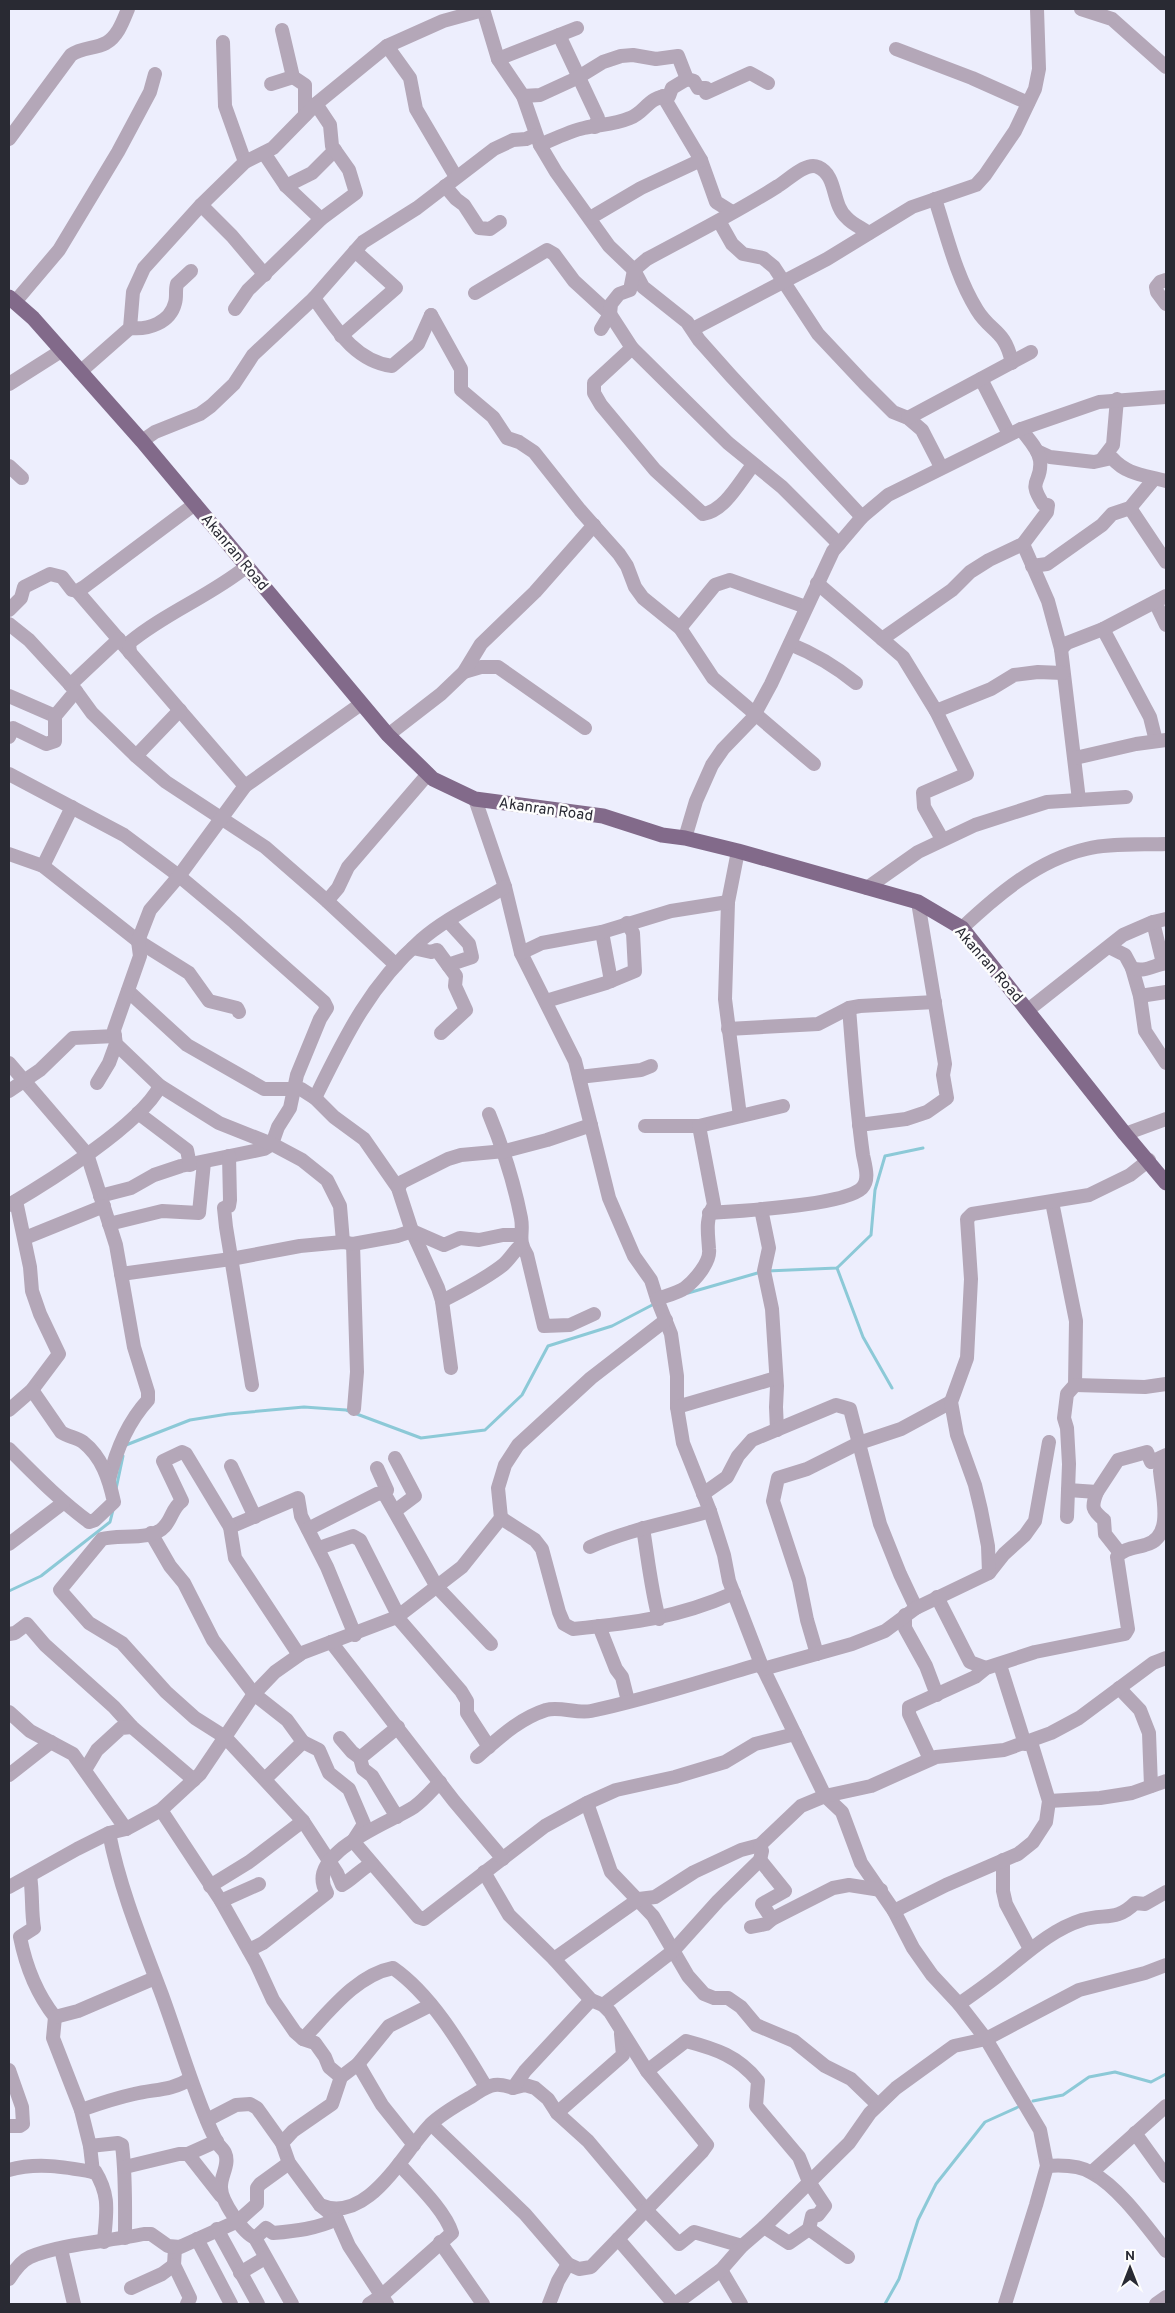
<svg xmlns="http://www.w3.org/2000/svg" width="1175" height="2313" viewBox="0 0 1175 2313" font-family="Overpass,sans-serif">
	<rect width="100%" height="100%" fill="#edeefd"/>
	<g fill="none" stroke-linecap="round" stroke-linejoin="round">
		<g stroke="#8cc9d7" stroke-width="3">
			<path d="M837,1268L863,1337L892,1388"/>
			<path d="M767,1271L837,1268L871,1235L875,1190L885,1156L923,1148"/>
			<path d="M688,1293L761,1272"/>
			<path d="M126,1445L190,1420L228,1414L304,1407L346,1410L421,1438L485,1430L522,1395L548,1346L612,1326L656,1303"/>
			<path d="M116,1489L123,1456"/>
			<path d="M9,1591L41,1576L110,1522L113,1510"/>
			<path d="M1033,2101L1063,2095L1089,2077L1115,2072L1151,2082L1166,2074"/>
			<path d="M885,2304L899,2279L918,2220L936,2184L985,2122L1018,2107"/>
		</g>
		<g stroke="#b4a7b8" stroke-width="14">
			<path d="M483,9L498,59L523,96L540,145L556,172L609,246L634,270L643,287L687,322L699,340L731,376L862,517"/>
			<path d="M1081,9L1112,19L1166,67"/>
			<path d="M282,30L293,77L305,85V115"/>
			<path d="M559,35L598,118L595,127"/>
			<path d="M223,42L225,106L245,162"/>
			<path d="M387,46L410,78L416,109L456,177"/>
			<path d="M896,49L972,78L1028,103"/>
			<path d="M498,59L577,28"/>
			<path d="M271,84L293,77"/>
			<path d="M523,96L540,95L577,78L603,62L621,56L633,55L656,59L678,56L687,79L694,81L698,88H706V93L750,73L768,83"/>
			<path d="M663,96L701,160L716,202L732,212"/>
			<path d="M9,139L71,55C82,47 95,49 106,43C118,36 123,21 128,9"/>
			<path d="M540,145C554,139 570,131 584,128C601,124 613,125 630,118C646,112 648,96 669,96L672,88L687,79"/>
			<path d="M264,153L286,186L321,219"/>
			<path d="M286,186L312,173L335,150"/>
			<path d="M445,186L456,199L464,205L479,228L490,229L500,222"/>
			<path d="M935,199C947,236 956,276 977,310C991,333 1005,329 1012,363"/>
			<path d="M201,205L232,236L265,275"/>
			<path d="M590,218L641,188L701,160"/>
			<path d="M719,221L732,244L743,254L763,258L774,267L818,334L864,383L893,412L908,418L922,430L941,467"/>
			<path d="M1166,280L1160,282L1156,287L1157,292L1166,304"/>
			<path d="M475,293L547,250L554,254L574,281L610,314L632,348L728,443L782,487L839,544"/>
			<path d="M314,298C334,326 354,361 392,366L418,344L431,315"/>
			<path d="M15,302L59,250L118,152L150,92L155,74"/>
			<path d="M235,309L248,290L321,219L356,193L349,170L332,146L330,125L316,104"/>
			<path d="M431,315L461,369V390L493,417L507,438L519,442L534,452L580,510L619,554L627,566L635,587L643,598L680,628L713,678L814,764"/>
			<path d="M130,328C148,330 170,323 175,303C177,297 175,290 177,284L191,271"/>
			<path d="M601,329L610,314L611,304L619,294L630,290L634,270L647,259C691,235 736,213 778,186C787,181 806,161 818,167C838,176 831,204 847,218C852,224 862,228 869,233"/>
			<path d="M693,329L827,259L912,207L976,185L985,175L1015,131L1035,89L1039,69L1037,9"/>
			<path d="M341,336L396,288L355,251"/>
			<path d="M632,348L594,383V393L601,405L655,470L703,514C725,511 740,481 753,465"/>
			<path d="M80,372L130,328L133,292L144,268L201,205L245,162L273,148L316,104L387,46L443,21L483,10"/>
			<path d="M981,379L1009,434"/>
			<path d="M9,384L61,351"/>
			<path d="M908,418L1031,352"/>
			<path d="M142,441L155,432L200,414L211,406L234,384L253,355L314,298L363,242L417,208L494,149L513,140L526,139L535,135"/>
			<path d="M1037,451L1050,457L1094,462L1112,458C1127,475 1145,475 1166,481"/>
			<path d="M1103,458L1113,445L1117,399"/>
			<path d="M9,466L22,478"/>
			<path d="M1130,508L1166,562"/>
			<path d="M1023,544L1048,601L1061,649L1079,800"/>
			<path d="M1032,566L1047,564L1102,525L1112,514L1130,508L1154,479"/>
			<path d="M817,583L903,657L936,711L967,774L923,793L924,807L942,839"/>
			<path d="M77,591L245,786"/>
			<path d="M1155,602L1166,625"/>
			<path d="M9,610L21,598L24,587L50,574L62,577L72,590L77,591L84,587L195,504"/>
			<path d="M9,624L29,640L76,691L92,713L136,756L166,782L265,847L327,901L396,965"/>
			<path d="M680,628L715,585L730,580L806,607"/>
			<path d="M1103,629L1150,717L1156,741"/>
			<path d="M882,639L952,590L970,572L989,560L1023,544L1047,512L1048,505L1043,504C1026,478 1043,484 1040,460C1038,448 1027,438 1021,429"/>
			<path d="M790,644C815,654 835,666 856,683"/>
			<path d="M1061,649L1067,643L1103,629L1166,596"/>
			<path d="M130,653L129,643C165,613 210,596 246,567"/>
			<path d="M464,672L481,667H498L585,728"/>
			<path d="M70,685L119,639"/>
			<path d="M9,696L55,716"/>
			<path d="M936,711L991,689L1014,675L1038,672L1063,673"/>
			<path d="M388,735L441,694L464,672L481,644L535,592L594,525"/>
			<path d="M9,737L13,728L46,744L55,741V716L76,691"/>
			<path d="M136,756L180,710"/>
			<path d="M1075,758L1136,744L1166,740"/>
			<path d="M9,774L124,835L179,876L234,922L324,1002L327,1008L320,1019L297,1075L290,1108L278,1127L272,1144L264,1149L181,1166L154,1175L131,1188L100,1196"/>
			<path d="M475,799L505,887L521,953L575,1061L609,1198L634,1256L651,1280L657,1299L671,1334L677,1376V1407L683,1443L710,1511L724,1555L729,1581L761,1664L825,1796L842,1812L861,1863L894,1911L913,1948L932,1975L959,2004L986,2039L1040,2130L1047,2166L1036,2205L1005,2304"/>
			<path d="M685,838L696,801L712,765L723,749L752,719L771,684L833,551L862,517L888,495L1021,429L1099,402L1166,397"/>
			<path d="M738,851L728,902L725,999L740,1116"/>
			<path d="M9,854L43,866L138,941L189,973L209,1001L237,1008L239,1012"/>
			<path d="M43,866L72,807"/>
			<path d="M867,888L918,852L975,825L1047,802L1126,797"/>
			<path d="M327,901L338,888L348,867L428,774"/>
			<path d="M1153,922L1163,963"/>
			<path d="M962,928C997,895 1038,860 1086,849C1110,843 1142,845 1166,844"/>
			<path d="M602,932L611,981"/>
			<path d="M1109,947L1125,955L1132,968L1140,996L1145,1031L1166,1063"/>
			<path d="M413,948L431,952L437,950L456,976L455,986L466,1010L441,1033"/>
			<path d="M521,953L542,943L602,932L671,911L728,902"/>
			<path d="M448,965L472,957L469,944L448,921"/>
			<path d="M1132,968C1144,973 1154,965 1166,963"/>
			<path d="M128,991L187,1045L264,1089H301L315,1098L334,1117L364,1139L398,1188L412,1231L438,1288L442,1301L451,1368"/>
			<path d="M1140,996L1166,992"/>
			<path d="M546,1001L606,983L635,971L633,933L627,923"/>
			<path d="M1028,1010L1123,935L1153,922L1166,919"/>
			<path d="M728,1029L818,1024L849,1008L860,1006L935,1002"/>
			<path d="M9,1063L87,1154L116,1245L134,1347L148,1392V1400C127,1423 116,1450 109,1480"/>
			<path d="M579,1077L641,1070L651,1066"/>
			<path d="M97,1083L109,1063L116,1044"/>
			<path d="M9,1091L40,1070L73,1038L115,1036"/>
			<path d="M315,1098C345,1037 369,986 421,940C445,919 477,904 505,887"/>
			<path d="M138,1113L187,1150L190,1165"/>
			<path d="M489,1114C503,1148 514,1182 521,1218C524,1234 517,1239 527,1255L544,1326L570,1325L594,1314"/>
			<path d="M859,1125L906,1119L927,1112L947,1098L943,1075L945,1064L918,902"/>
			<path d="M645,1126H699L783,1106"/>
			<path d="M1125,1134L1166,1119"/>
			<path d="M229,1156L230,1200L229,1206L224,1208L226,1227L252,1385"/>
			<path d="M398,1188L402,1182L448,1159L461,1155L505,1151L547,1140L591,1125"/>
			<path d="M1052,1202L1076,1321L1075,1385L1067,1394L1064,1418L1067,1428L1069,1464L1067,1517"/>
			<path d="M9,1205C48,1182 140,1125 160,1086"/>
			<path d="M761,1209L769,1248L764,1271L772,1309L777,1386L776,1407L777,1430"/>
			<path d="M709,1213C737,1211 844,1206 862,1188C870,1180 865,1165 863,1155C856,1106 853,1057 849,1008"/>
			<path d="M109,1224L162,1211L199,1213L204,1162"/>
			<path d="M25,1238L104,1206"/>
			<path d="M343,1242L340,1206L327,1180L302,1160L272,1144L219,1123L160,1086L116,1044L114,1030L140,956L138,941L150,910L179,876L245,786L361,704"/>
			<path d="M353,1244L357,1372L354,1409"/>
			<path d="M121,1274L231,1259L300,1246L343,1242L353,1244L397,1236L412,1231L444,1245L460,1238L479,1240L503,1235H520"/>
			<path d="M657,1299C665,1296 678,1293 685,1288C695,1280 711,1262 709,1249C708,1232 705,1220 714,1205L699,1126"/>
			<path d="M442,1301C463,1290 484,1280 503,1265C510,1259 514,1251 521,1245"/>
			<path d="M1075,1385L1145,1387L1166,1384"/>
			<path d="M677,1407L776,1378"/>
			<path d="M9,1410L32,1390L59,1354L40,1314L32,1291L30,1267L16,1201"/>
			<path d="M9,1449C35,1475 59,1500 89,1522L95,1520L114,1502C109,1479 102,1457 83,1442C76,1437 68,1437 61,1432L32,1390"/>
			<path d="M395,1458L415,1496L395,1511"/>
			<path d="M231,1466L255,1517"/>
			<path d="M377,1468L387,1490L384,1493L437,1587L491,1644"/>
			<path d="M1068,1490L1097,1492L1118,1460L1147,1452L1151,1462L1166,1455"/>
			<path d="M1097,1492C1091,1507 1092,1510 1104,1520L1105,1534L1120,1553"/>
			<path d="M703,1494L727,1477L738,1456L752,1440L836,1405L850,1409L880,1524L900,1574L916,1608"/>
			<path d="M501,1518L535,1540L542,1549L559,1612L564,1624L573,1629C633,1623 677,1618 734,1593"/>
			<path d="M230,1527L298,1498L301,1516L327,1567L355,1635"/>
			<path d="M643,1528C648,1559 651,1589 659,1619"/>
			<path d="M308,1529L377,1494L384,1493"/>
			<path d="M151,1533L170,1566L184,1583L213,1640L254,1694L287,1720L303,1742L319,1750L329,1773L349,1789L364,1824L353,1841L418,1917L424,1919L545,1826L587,1803L616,1790L675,1777L725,1762L755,1744L795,1734"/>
			<path d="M9,1544L63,1503"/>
			<path d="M590,1547C629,1529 670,1523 710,1511"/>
			<path d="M319,1548L353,1536L360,1540L398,1615"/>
			<path d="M989,1573L1004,1554L1025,1535L1035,1521L1049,1442"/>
			<path d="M937,1597L970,1662L986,1668"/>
			<path d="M905,1615V1628L926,1666L937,1695"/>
			<path d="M397,1617L461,1691L467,1701V1713L489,1747"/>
			<path d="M599,1626L616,1669L622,1677L628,1701"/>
			<path d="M9,1634L15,1633L27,1624L45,1645L114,1707L132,1727L194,1780"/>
			<path d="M331,1642L454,1801L503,1859"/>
			<path d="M817,1654L807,1620L799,1580L773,1501L778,1478L807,1469L859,1443L901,1429L951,1402"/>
			<path d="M299,1655L235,1558L230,1527L186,1454L182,1452L163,1461L182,1501C172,1508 172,1519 164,1527C152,1541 118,1534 102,1539L60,1590L89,1623L122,1643L166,1692L195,1718L225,1737L303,1821L337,1873L342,1885C352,1880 364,1866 372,1864"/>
			<path d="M1000,1665L1025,1744"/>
			<path d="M763,1669L852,1644L885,1631L916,1608L989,1573L988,1546L981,1510L975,1485L957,1435L951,1402L967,1358L971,1279L967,1219L972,1214L1089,1195L1130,1175L1149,1160"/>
			<path d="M1119,1688L1140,1710L1149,1733L1151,1786"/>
			<path d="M9,1712L30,1731L73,1754L126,1829"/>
			<path d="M340,1738L352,1752L360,1758L363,1769L372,1776L397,1817"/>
			<path d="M477,1757C498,1739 518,1719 546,1710C560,1706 577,1714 591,1711C649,1699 705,1680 761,1664"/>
			<path d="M360,1758L398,1727"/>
			<path d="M930,1759L909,1714V1707L975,1677L986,1668L1035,1652L1125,1634L1128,1629L1117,1557C1124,1548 1135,1548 1145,1545C1175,1538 1162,1494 1160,1471L1161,1463L1166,1459"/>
			<path d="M85,1770L97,1750L121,1728L132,1727"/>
			<path d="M9,1775L51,1742"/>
			<path d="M265,1779L303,1742"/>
			<path d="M1049,1801L1100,1798L1132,1793L1166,1781"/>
			<path d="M587,1803L611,1872L653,1916L688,1976L704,1994L714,1998H728L741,2007L756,2025L794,2041L825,2066L851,2079L878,2105"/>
			<path d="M161,1810L221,1901L256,1963L273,2000L295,2032L303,2039L315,2043L325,2057L329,2067L341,2077"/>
			<path d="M109,1833C120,1889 142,1942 162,1995C177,2036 189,2077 205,2116C209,2126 213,2135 218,2144C220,2147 224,2150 225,2153C230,2164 221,2175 221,2186C220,2200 243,2233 255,2238L292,2304"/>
			<path d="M760,1860L785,1891L762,1904L772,1919"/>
			<path d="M1003,1860V1891L1006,1904L1030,1949"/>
			<path d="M30,1876C33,1894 31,1910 34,1928L20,1937C26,1967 36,1993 55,2017L53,2038L81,2110L90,2146L93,2172L95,2171C111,2197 106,2213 104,2242"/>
			<path d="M210,1886L249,1862L303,1821"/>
			<path d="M9,1887L77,1849L109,1833L126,1829L161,1810L200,1774L254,1694L275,1672L302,1653L397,1617L462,1567L501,1518L498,1488L505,1465L518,1445L591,1378L666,1320"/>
			<path d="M221,1901L259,1884"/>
			<path d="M894,1911L946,1885L1018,1854L1033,1842L1046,1822L1049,1801L1031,1742"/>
			<path d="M751,1927L766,1924L772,1919L833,1888L849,1885L881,1890"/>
			<path d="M249,1950L263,1943L327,1893C302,1853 392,1822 414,1807C424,1800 432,1790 440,1782"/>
			<path d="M554,1959L639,1899L655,1897L694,1872L741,1850L760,1845L801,1806L825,1796L871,1786L936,1757L1004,1750L1051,1733L1079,1718L1153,1663L1166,1658"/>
			<path d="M959,2004C972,1995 986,1985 999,1975C1025,1955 1050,1930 1082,1920C1104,1913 1116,1922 1135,1903L1145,1904L1166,1892"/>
			<path d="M603,2005L673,1951L718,1901L760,1860L762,1851L760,1845"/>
			<path d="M55,2017L78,2011L155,1978"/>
			<path d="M303,2039C328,2013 356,1975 393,1968C432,1995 462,2047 486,2087"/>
			<path d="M358,2064L382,2105L414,2145"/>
			<path d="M9,2070L22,2107L23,2124L20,2126H9"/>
			<path d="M647,2071L686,2041C716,2049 738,2056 758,2081L756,2106L799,2157L809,2182L825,2206L818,2215L812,2216L809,2229L848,2257"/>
			<path d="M513,2088L525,2085L535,2088L548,2099L557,2113L588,2141L646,2210L679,2244L694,2232L742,2246"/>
			<path d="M81,2110C98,2104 116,2098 134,2094C154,2089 171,2091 190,2079"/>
			<path d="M557,2113L623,2055L621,2034"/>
			<path d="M207,2120L236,2105L250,2104L257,2108L282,2143L289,2163L320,2205L337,2219L349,2246L387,2304"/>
			<path d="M431,2124L525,2214L568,2264L579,2269L591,2267L702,2152L707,2145L647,2071L610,2012L603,2005L591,2000L554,1959L509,1915L484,1872"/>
			<path d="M1135,2133L1166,2176"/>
			<path d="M282,2143L293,2131L332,2104L341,2077L358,2064L389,2026L431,2005"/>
			<path d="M90,2146L118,2143L122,2145C126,2176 125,2207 125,2238"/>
			<path d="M188,2154L221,2196"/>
			<path d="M1047,2166C1061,2165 1079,2165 1092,2173C1119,2187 1147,2227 1166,2251"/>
			<path d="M125,2167L179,2154H188L217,2141"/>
			<path d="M9,2170C37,2162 65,2167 93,2172"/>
			<path d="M1092,2172L1166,2106"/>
			<path d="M320,2205C368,2225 402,2154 430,2125C441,2114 457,2105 471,2097C487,2086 494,2081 513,2088L525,2071L591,2000"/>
			<path d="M764,2227L789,2243L809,2229"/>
			<path d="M217,2229L258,2304"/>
			<path d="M255,2238L266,2228L273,2233C296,2231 316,2229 337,2219"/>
			<path d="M197,2239L231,2304"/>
			<path d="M618,2239L674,2304"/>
			<path d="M440,2242L483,2304"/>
			<path d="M175,2248L174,2265L190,2298L187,2304"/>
			<path d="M61,2249L74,2304"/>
			<path d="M721,2270L741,2304"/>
			<path d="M240,2273L265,2258"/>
			<path d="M9,2279C14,2271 21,2261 30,2257C60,2244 111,2241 144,2234H151L168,2246L180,2247L238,2221L257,2204V2188L260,2184L289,2163"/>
			<path d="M131,2288L162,2274L174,2265"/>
			<path d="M369,2304L381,2296L452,2233C445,2210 415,2182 399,2164"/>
			<path d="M549,2304L558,2281L568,2264"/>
			<path d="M675,2304L721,2270L742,2246L764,2227L849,2143L870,2113L896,2088L954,2046L986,2039L1079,1990L1145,1973L1166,1965"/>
			<path d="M1156,2304L1166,2297"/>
		</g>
		<path stroke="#826a8a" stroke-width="15" d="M9,297L33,318L142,441L388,735L433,779L475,799L603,816L662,835L685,838L738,851L918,902L962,928L1125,1134L1166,1183"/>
	</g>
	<g text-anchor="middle" stroke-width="5" stroke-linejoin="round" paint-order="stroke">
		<g font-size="15" fill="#292a33" stroke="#fdfdfd">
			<text transform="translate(235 552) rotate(50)" y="5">Akanran Road</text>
			<text transform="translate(546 809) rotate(8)" y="5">Akanran Road</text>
			<text transform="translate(989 964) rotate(49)" y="5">Akanran Road</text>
		</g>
	</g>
	<rect width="1175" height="2313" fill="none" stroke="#292a33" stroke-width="20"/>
	<g transform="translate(1130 2268)" stroke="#fdfdfd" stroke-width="4" paint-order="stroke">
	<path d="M0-4L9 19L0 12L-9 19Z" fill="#292a33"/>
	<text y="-8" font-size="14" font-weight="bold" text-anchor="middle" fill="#292a33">N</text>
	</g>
</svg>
